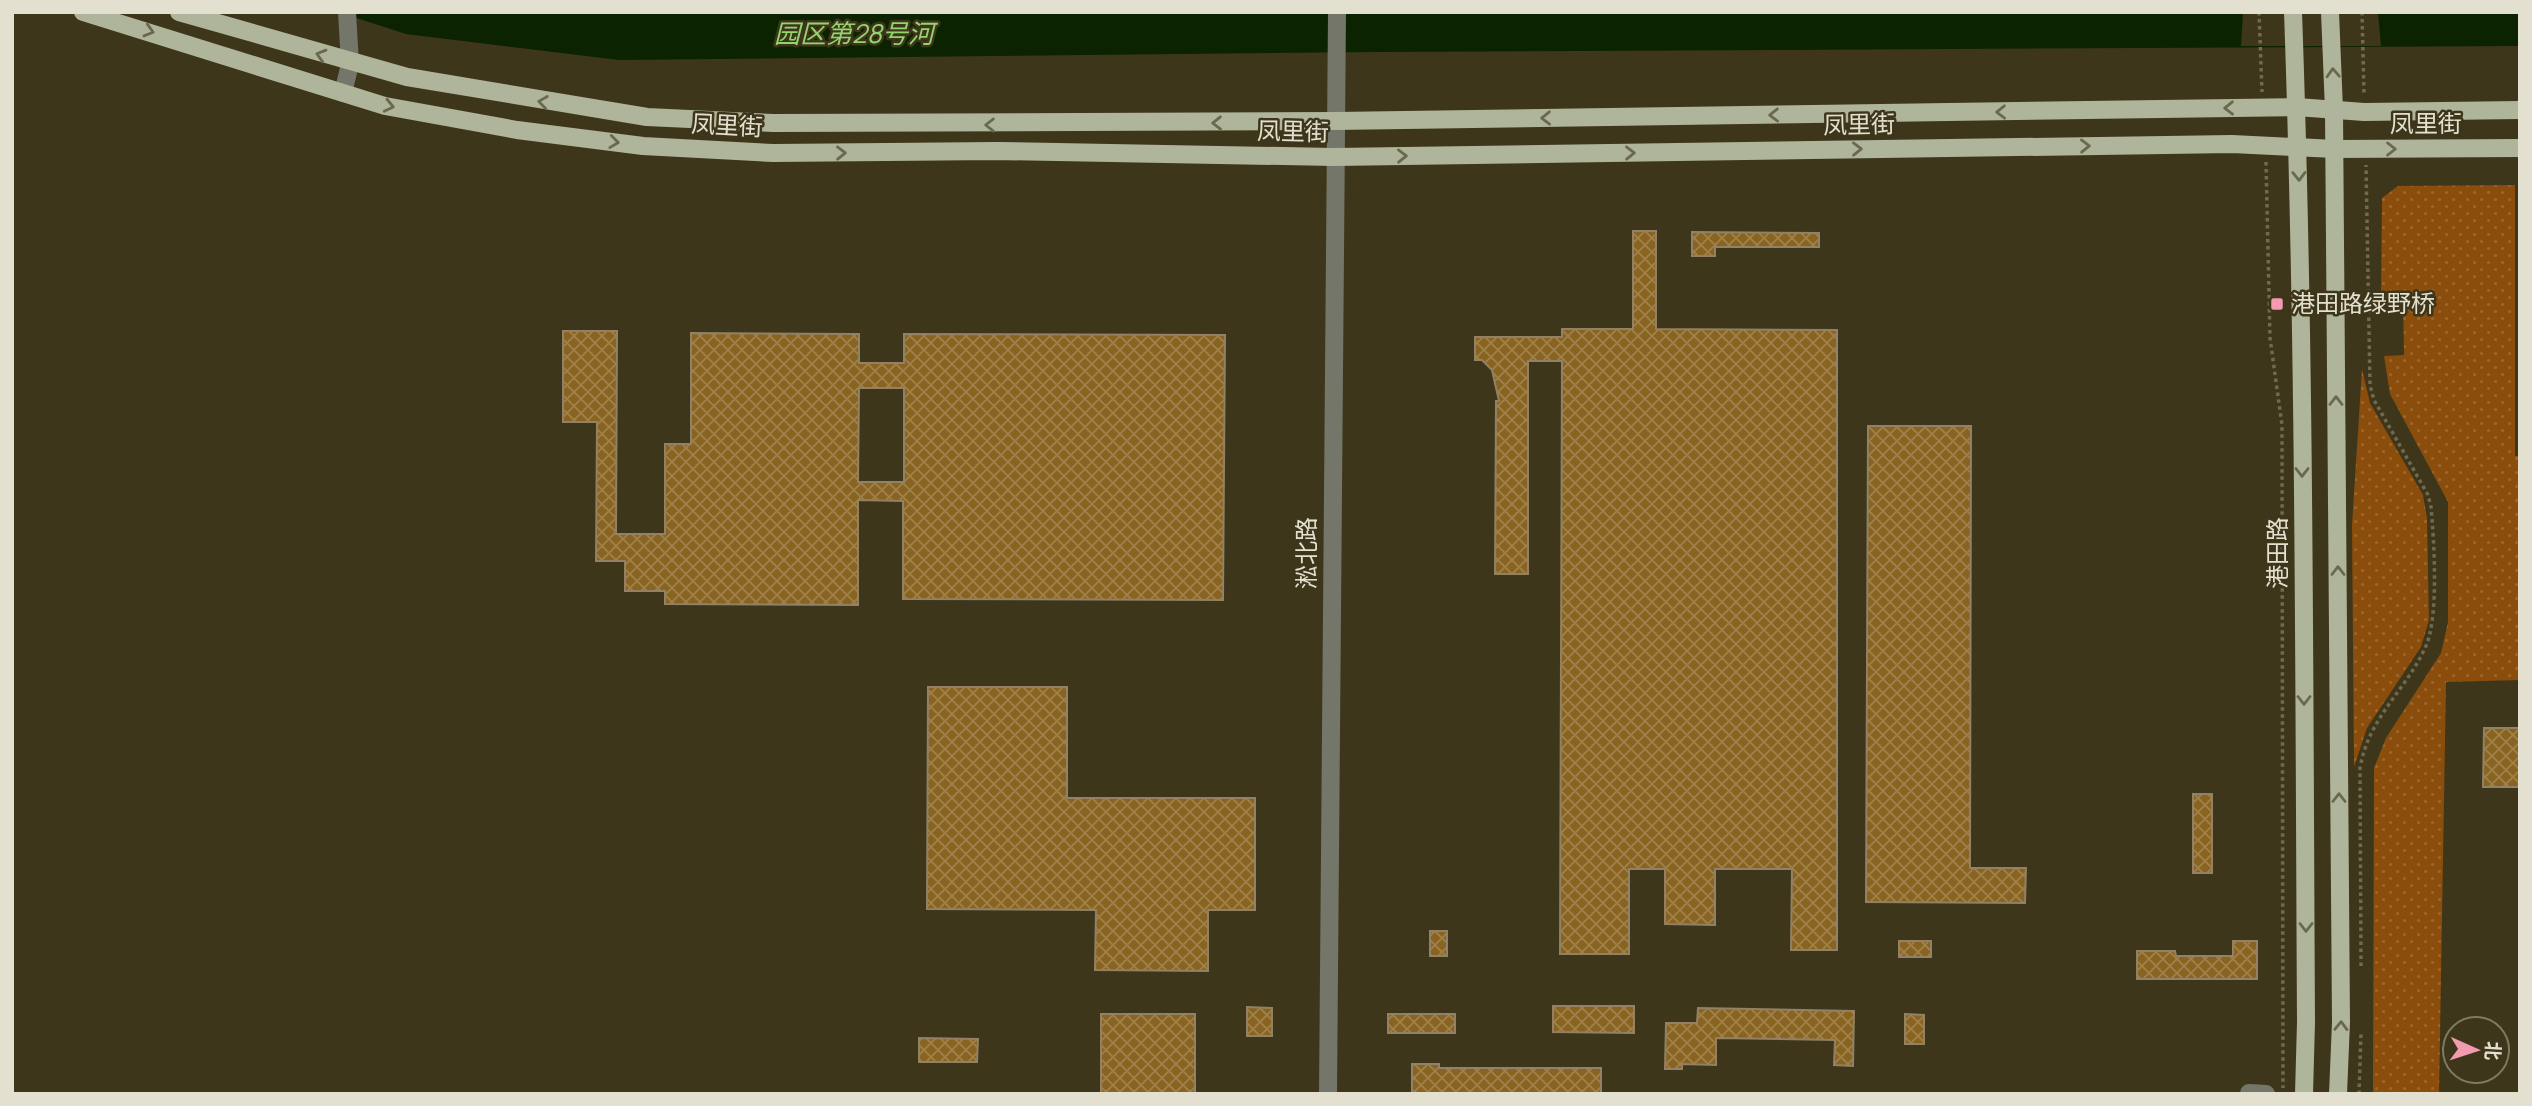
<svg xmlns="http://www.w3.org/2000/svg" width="2532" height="1106" viewBox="0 0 2532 1106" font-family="Manrope,'Noto Sans SC',sans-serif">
	<defs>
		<pattern id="grass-dots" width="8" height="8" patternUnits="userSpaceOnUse" patternTransform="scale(1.75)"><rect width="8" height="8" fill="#8b4d0c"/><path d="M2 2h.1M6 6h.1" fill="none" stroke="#9b662e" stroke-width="1.8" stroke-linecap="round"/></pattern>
		<pattern id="building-cross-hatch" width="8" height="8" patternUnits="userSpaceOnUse" patternTransform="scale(1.75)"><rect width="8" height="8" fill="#896421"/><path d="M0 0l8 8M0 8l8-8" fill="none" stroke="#9f814b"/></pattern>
	</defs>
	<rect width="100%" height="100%" fill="#3d361a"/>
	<g fill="url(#grass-dots)">
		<path d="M2515,185V456H2520V680L2446,682L2439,1094H2373L2374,768L2386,738L2441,653L2448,622V502L2390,394L2384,356L2404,355L2403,299L2381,298L2382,198L2398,186Z"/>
		<path d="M2362,369L2370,403L2423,495L2427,518L2429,620L2421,647L2367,728L2354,767L2352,525Z"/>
	</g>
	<path fill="#0b2300" d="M338,12H2520V46L1376,52L619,60L406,34Z"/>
	<path fill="#3d361a" d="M2243,12H2378L2381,46H2241Z"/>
	<g fill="url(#building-cross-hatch)" stroke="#928165" stroke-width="2" fill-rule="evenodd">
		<path d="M1633,231H1656V329L1837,330V950H1791L1792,869H1715V925L1665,924V869H1629V954H1560L1562,361H1528V574H1495L1496,401H1499L1492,370L1482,360H1475V337H1562V329H1633Z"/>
		<path d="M1692,232L1819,233V247H1715V256H1692Z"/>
		<path d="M563,331H617L616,534H665V444H691V333L859,334V363H904V334L1225,335L1223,600L903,599V501L858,500V605L665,604V591H625V561H596L597,422H563ZM859,388H904V482H858Z"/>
		<path d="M1868,426H1971L1970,868H2026L2025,903L1866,902Z"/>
		<path d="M928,687H1067V798H1255V910H1208V971L1095,970L1096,910L927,909Z"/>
		<path d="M2484,728H2520V787H2483Z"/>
		<rect x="2193" y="794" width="19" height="79"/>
		<rect x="1430" y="931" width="17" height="25"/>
		<rect x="1899" y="941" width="32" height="16"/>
		<path d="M2233,941H2257V979H2137V951H2175L2176,956H2233Z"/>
		<path d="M1553,1006H1634V1033L1553,1032Z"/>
		<path d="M1247,1007L1272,1008V1036H1247Z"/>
		<path d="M1698,1008L1854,1011L1853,1066L1834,1065L1835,1040L1716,1038V1065L1682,1064V1069H1665L1666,1023H1697Z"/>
		<rect x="1101" y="1014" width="94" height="80"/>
		<rect x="1388" y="1014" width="67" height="19"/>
		<path d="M1905,1014L1924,1015V1044H1905Z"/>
		<path d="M919,1038L978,1039L977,1062H919Z"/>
		<path d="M1412,1064H1439V1068H1601V1094H1412Z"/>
	</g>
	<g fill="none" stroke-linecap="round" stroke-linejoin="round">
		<g stroke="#706a52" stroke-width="3.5" stroke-dasharray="3.5 3.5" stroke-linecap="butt">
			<path d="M2259,12L2262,92"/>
			<path d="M2362,12L2364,94"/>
			<path d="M2266,162L2270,338L2282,425L2283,1088"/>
			<path d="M2361,966L2360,768C2369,716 2406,691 2426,646C2439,616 2434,540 2431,507L2428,495L2374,400L2370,385L2366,165"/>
			<path d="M2359,1094L2361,1033"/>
		</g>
		<g stroke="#737669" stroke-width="18">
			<path d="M343,93L350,64L347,12"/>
			<path d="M2249,1093L2266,1094"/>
			<path d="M1328,1094L1337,12"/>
		</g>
		<g stroke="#afb59a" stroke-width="18">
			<path d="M83,12L385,106L517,130L643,146L773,153L997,151L1334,157L2232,144L2335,149L2520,148"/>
			<path d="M179,12L407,77L647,117L773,123L1335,121L2297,107L2364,112L2520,110"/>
			<path d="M2293,12C2305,349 2304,685 2306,1022L2304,1094"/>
			<path d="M2330,12L2334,110L2341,1022L2338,1094"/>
		</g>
	</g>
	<defs><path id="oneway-chevron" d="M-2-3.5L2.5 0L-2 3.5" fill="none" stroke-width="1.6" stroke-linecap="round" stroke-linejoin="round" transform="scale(1.75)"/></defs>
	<g stroke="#6b694d">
		<use href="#oneway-chevron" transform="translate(149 31) rotate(16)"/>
		<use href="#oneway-chevron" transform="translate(321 55) rotate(-164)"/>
		<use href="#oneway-chevron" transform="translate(2333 73) rotate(-93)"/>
		<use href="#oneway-chevron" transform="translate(543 102) rotate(-172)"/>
		<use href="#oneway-chevron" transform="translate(389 106) rotate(13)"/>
		<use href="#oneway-chevron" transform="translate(2229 108) rotate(179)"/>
		<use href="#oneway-chevron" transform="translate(2001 112) rotate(179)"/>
		<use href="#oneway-chevron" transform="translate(1774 115) rotate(179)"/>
		<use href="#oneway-chevron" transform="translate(1546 118) rotate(179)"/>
		<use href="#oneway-chevron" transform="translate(1217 123) rotate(179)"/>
		<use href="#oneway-chevron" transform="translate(990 125) rotate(-180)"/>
		<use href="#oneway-chevron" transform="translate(614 142) rotate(7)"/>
		<use href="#oneway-chevron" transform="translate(2085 146) rotate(-1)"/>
		<use href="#oneway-chevron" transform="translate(1857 149) rotate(-1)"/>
		<use href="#oneway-chevron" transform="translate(2391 149)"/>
		<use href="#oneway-chevron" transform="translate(841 153) rotate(-1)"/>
		<use href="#oneway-chevron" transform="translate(1630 153) rotate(-1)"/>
		<use href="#oneway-chevron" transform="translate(1402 156) rotate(-1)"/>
		<use href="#oneway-chevron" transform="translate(2299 176) rotate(89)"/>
		<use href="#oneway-chevron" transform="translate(2336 401) rotate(-90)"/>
		<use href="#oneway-chevron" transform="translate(2302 472) rotate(90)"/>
		<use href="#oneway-chevron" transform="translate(2338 571) rotate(-90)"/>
		<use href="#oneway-chevron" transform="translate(2304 700) rotate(90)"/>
		<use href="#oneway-chevron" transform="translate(2339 798) rotate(-90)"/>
		<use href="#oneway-chevron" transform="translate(2306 927) rotate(90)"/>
		<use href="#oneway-chevron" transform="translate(2341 1026) rotate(-89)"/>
	</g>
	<rect fill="#f19ab0" stroke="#3d361a" stroke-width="2.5" x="2270" y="297" width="14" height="14" rx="3.5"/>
	<g text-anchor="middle" stroke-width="5" stroke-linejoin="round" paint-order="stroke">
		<g font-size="24" fill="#e3e0d0" stroke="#3d361a">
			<text x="2426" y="132">凤里街</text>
			<text transform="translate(1859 125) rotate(-1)" y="8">凤里街</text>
			<text transform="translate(727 126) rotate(3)" y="8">凤里街</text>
			<text transform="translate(1293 132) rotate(1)" y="8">凤里街</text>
			<text transform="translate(1307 553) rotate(-90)" y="8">淞北路</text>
			<text transform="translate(2278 553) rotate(-90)" y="8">港田路</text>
		</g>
		<g font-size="24" fill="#e3e0d0" stroke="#3d361a" text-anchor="start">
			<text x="2291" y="312">港田路绿野桥</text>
		</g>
		<g font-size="26" font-style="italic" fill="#93d46f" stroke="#3d361a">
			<text x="854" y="43">园区第28号河</text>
		</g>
	</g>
	<rect width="2532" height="1106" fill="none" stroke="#e3e0d0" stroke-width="28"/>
	<g transform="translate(2476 1050) rotate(93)"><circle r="33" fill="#3d361a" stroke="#7f7a63" stroke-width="2"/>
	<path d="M0-5L12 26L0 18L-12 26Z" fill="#f19ab0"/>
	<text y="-10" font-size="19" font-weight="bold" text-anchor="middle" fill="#e3e0d0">北</text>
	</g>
</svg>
